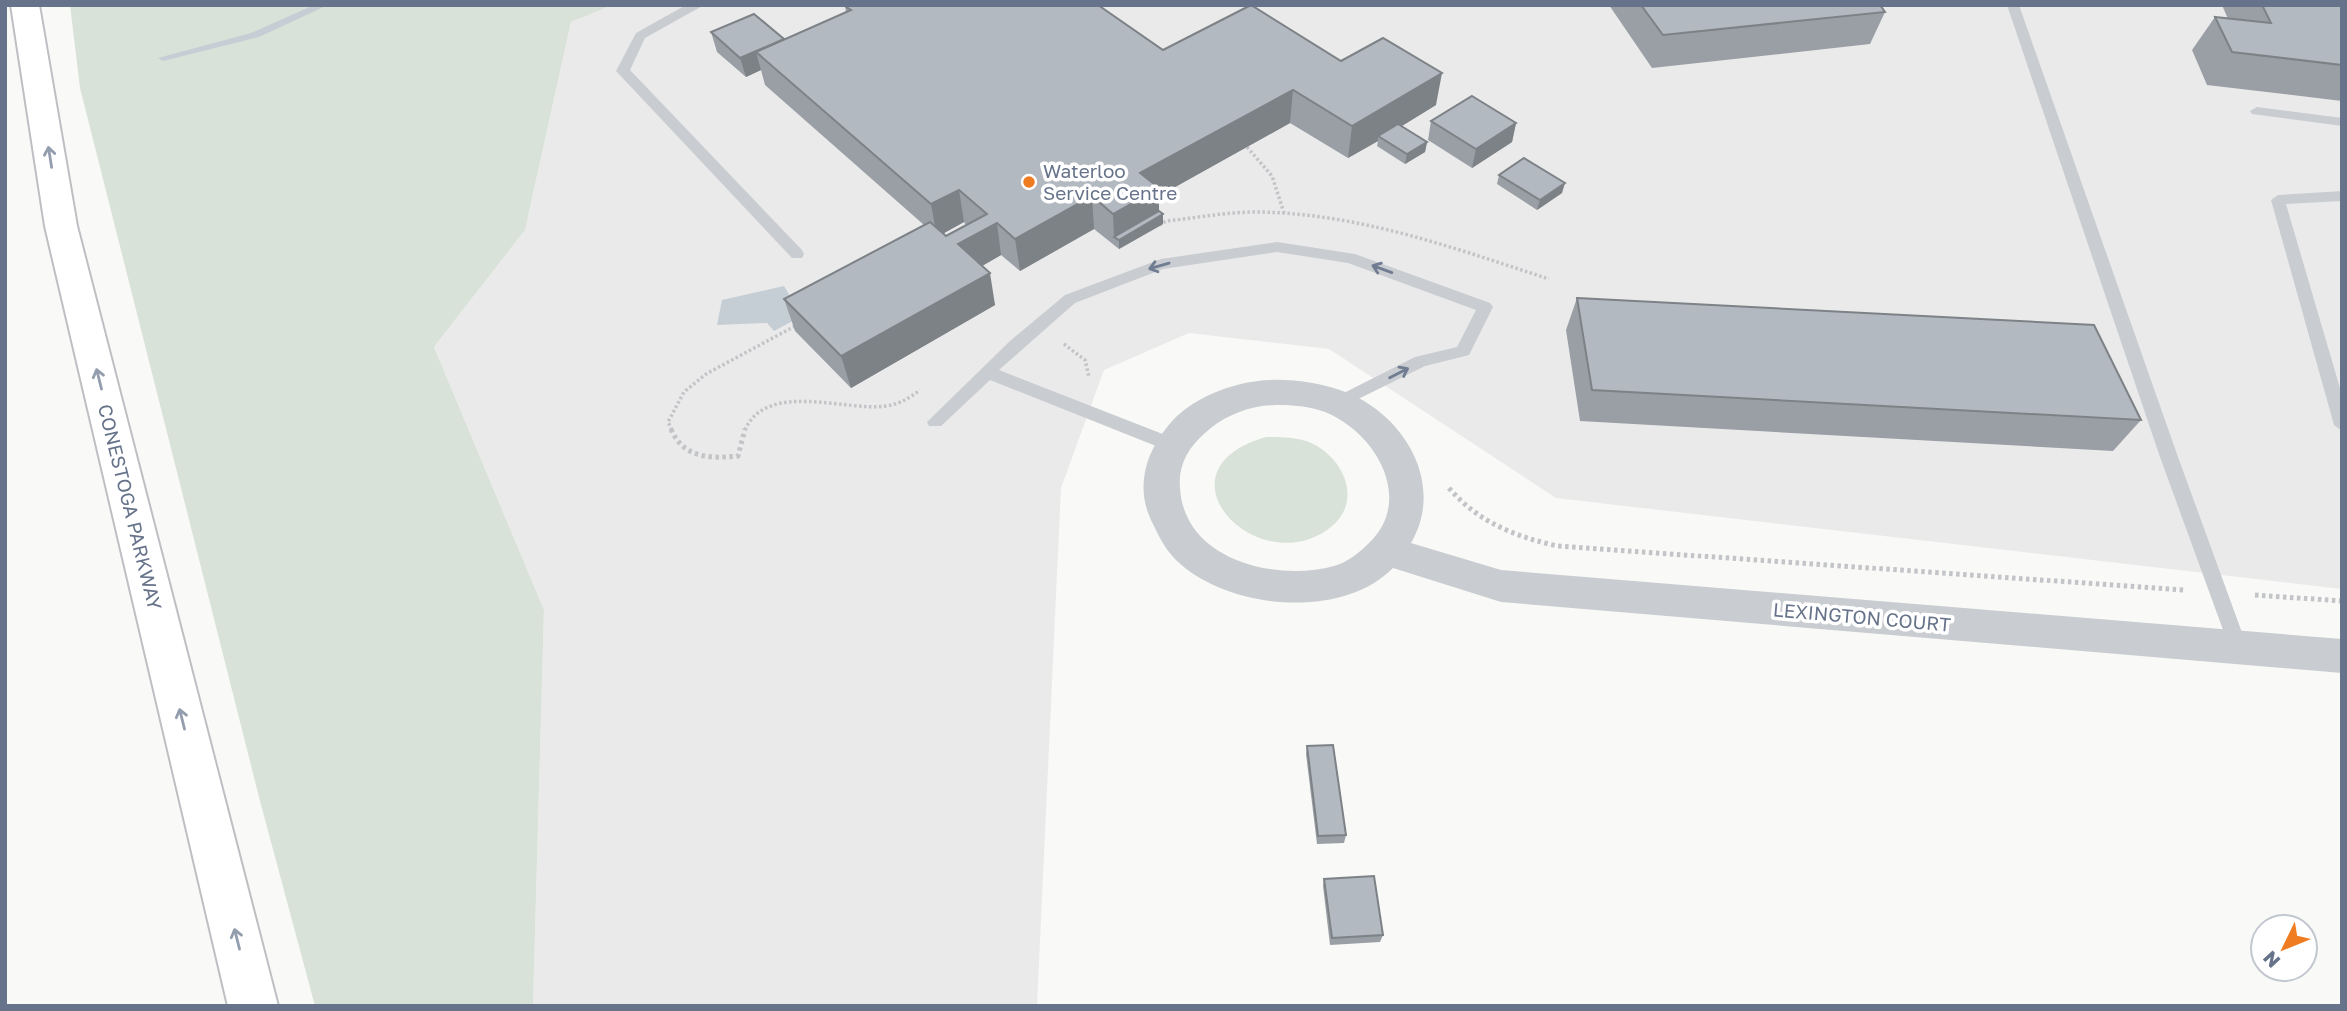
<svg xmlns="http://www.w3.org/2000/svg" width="2347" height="1011" viewBox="0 0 2347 1011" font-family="'Golos Text',sans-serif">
	<rect width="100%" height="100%" fill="#f9faf7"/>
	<path fill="#eaeaea" d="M613,5H2342V589L1556,498L1329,349L1189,333L1104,370L1061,488L1037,1006H533L544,610L434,347L525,230L571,22Z"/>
	<g fill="#d9e2d8">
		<path d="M70,5H613L571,22L525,230L434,347L544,610L533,1006H315L260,801L80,88Z"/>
		<path d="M1266,437C1281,437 1295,437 1309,442C1345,457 1365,504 1327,530C1255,580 1151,470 1266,437Z"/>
	</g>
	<path fill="#c6ced5" d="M784,286L802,316L774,331L767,323L717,325L722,300Z"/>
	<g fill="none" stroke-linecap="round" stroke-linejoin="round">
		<path fill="#c6ced5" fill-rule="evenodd" d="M314,5H328L259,37L163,61L158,58L251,33Z"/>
		<defs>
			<path id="highway" d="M11,5H39L77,226L278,1006H228L45,226Z"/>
		</defs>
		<use href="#highway" stroke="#bdbfc3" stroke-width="4"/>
		<g stroke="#c2c4c7" stroke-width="3.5" stroke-dasharray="2.5 2.5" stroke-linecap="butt">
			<path d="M1247,147L1272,176L1284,213"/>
			<path d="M1159,225L1166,221C1196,218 1226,212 1257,212C1358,213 1454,248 1549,279"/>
			<path d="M1064,344L1085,360L1089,377"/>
			<path d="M672,430L668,422L684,392L706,374L797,325"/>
			<path d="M745,430C767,380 846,412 886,406C900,404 909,398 920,390"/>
		</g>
		<g stroke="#c2c4c7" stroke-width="5" stroke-dasharray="3.5 3.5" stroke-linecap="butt">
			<path d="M671,429C683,458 710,459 738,456L745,429"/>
			<path d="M1449,488C1478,522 1514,536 1557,546L2184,590"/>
			<path d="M2255,595L2342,601"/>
		</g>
		<g fill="#c9ccd0" fill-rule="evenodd">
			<path d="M686,5H704L645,38L630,70L802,250L804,254L802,258H792L616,71L636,33Z"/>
			<path d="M2007,5H2019L2178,457L2248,649L2246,655L2239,657L2232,655L2230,649L2160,457Z"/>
			<path d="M2257,107L2342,118V126L2252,114L2250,111Z"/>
			<path d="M2342,191V201L2286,204L2342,395V431L2334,425L2271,200L2278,195Z"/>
			<path d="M1277,242L1355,254L1490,303L1493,307L1469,355L1425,366L1338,409L1332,407L1330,403L1332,399L1415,357L1457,347L1476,310L1348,263L1277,252L1163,269L1075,303L999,370L1178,440L1180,445L1178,450H1166L990,380L941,426H929L927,422L1010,341L1065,295L1161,259Z"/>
		</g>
		<path fill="#c9ccd0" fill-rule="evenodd" d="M1268,380C1295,379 1322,383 1348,393C1406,417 1445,485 1411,543L1501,570L2342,639V673L1501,602L1393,568C1341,621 1226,609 1176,560C1166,550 1159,537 1153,524C1135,490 1144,455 1168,426C1190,398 1233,382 1268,380ZM1262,406C1282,404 1305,405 1325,412C1375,432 1415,499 1369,543C1359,553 1348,562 1334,566C1275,582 1184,560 1180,488C1178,465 1188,448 1205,433C1220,419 1241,409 1262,406Z"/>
		<use href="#highway" fill="#fff" fill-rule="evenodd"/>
	</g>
	<g fill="#9a9fa6" fill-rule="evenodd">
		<path d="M1609,5H1880L1885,12L1870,44L1652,68Z"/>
		<path d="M2222,5H2342V101L2207,85L2192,50L2215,17L2228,19Z"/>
		<path d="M845,6L1163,50L1341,61L1436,105L1402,126L1427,142L1425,152L1405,164L1377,146L1378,141L1348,158L1290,123L1159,196V211L1163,224L1119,249L1094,229L1020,271L1001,255L982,266L995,305L851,388L795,331L784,299L924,225L765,85L761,70L746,77L717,52L711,32L784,40L846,12ZM964,222L966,225L946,236L944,233Z"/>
		<path d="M1431,121L1516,123L1512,142L1472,168L1428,140Z"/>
		<path d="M1499,175L1562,193L1537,210L1497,184Z"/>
		<path d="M1577,298L2141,420L2113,451L1580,421L1566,330Z"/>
		<path d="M1307,746L1346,835L1344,843L1317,844L1306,754Z"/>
		<path d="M1324,879L1383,935L1380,942L1330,945L1323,886Z"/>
	</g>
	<g fill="#7d8287">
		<path d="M784,39L756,52L761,70L746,77L740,58Z"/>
		<path d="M1442,73L1436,105L1382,138L1378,136V141L1348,158L1352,126Z"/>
		<path d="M1293,90L1290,123L1159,196V216L1163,214V224L1119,249V240L1114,237L1113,214L1140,173Z"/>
		<path d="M1516,123L1512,142L1472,168L1476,149Z"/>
		<path d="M1427,142L1425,152L1405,164L1407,154Z"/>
		<path d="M1565,183L1562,193L1537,210L1540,200Z"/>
		<path d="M959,190L964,222L937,237L931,204Z"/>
		<path d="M1092,196L1094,229L1020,271L1015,239Z"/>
		<path d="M997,223L1001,255L963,277L958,244Z"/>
		<path d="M990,273L995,305L851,388L841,356Z"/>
	</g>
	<g fill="#b3b9c1" stroke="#7d8287" stroke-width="2">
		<path d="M846,5H1098L1163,50L1251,5L1341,61L1383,38L1442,73L1352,126L1293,90L1140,173L1159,188L1113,214L1092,196L1015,239L997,223L958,244L990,273L841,356L784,299L930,222L946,236L987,214L959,190L931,204L756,52L851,10L845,6Z"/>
		<path d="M1641,5H1880L1885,12L1663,35Z"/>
		<path d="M2262,5H2342V65L2232,52L2215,17L2271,23Z"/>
		<path d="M754,14L784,39L740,58L711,32Z"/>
		<path d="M1472,96L1516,123L1476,149L1431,121Z"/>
		<path d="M1398,124L1427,142L1407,154L1378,136Z"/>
		<path d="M1524,158L1565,183L1540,200L1499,175Z"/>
		<path d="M1159,211L1163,214L1119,240L1114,237Z"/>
		<path d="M1577,298L2094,325L2141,420L1592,390Z"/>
		<path d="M1333,745L1346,835L1318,836L1307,746Z"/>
		<path d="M1374,876L1383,935L1332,938L1324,879Z"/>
	</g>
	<defs><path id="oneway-shaft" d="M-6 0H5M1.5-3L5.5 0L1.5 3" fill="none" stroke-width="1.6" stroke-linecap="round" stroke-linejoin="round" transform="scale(1.75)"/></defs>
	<g stroke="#949dad">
		<use href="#oneway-shaft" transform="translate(50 157) rotate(-99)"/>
		<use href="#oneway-shaft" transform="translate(99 379) rotate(-104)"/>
		<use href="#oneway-shaft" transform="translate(182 719) rotate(-104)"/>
		<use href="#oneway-shaft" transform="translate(237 939) rotate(-104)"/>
	</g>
	<g stroke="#707c91">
		<use href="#oneway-shaft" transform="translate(1159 266) rotate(164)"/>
		<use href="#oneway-shaft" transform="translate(1382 269) rotate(-160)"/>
		<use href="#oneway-shaft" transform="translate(1399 373) rotate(-27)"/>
	</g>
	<circle fill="#f07c21" stroke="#fff" stroke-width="2.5" cx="1029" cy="182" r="7"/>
	<g text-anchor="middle" stroke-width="7" stroke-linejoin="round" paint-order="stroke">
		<g font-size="19" fill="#66738a" stroke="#fff" text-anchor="start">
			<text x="1043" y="178">Waterloo<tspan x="1043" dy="22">Service Centre</tspan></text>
		</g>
		<g font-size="19" fill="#66738a" stroke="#fff">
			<text transform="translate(130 507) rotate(76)" y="7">CONESTOGA PARKWAY</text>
			<text transform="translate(1862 617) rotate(5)" y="7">LEXINGTON COURT</text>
		</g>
	</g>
	<rect width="2347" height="1011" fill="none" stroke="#66738a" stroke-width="14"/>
	<g transform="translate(2284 948) rotate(227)"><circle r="33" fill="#ffffff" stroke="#c2c7d0" stroke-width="2"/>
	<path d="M0-5L12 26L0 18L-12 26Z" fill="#f07c21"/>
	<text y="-10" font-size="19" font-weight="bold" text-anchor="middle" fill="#66738a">N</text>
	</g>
</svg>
